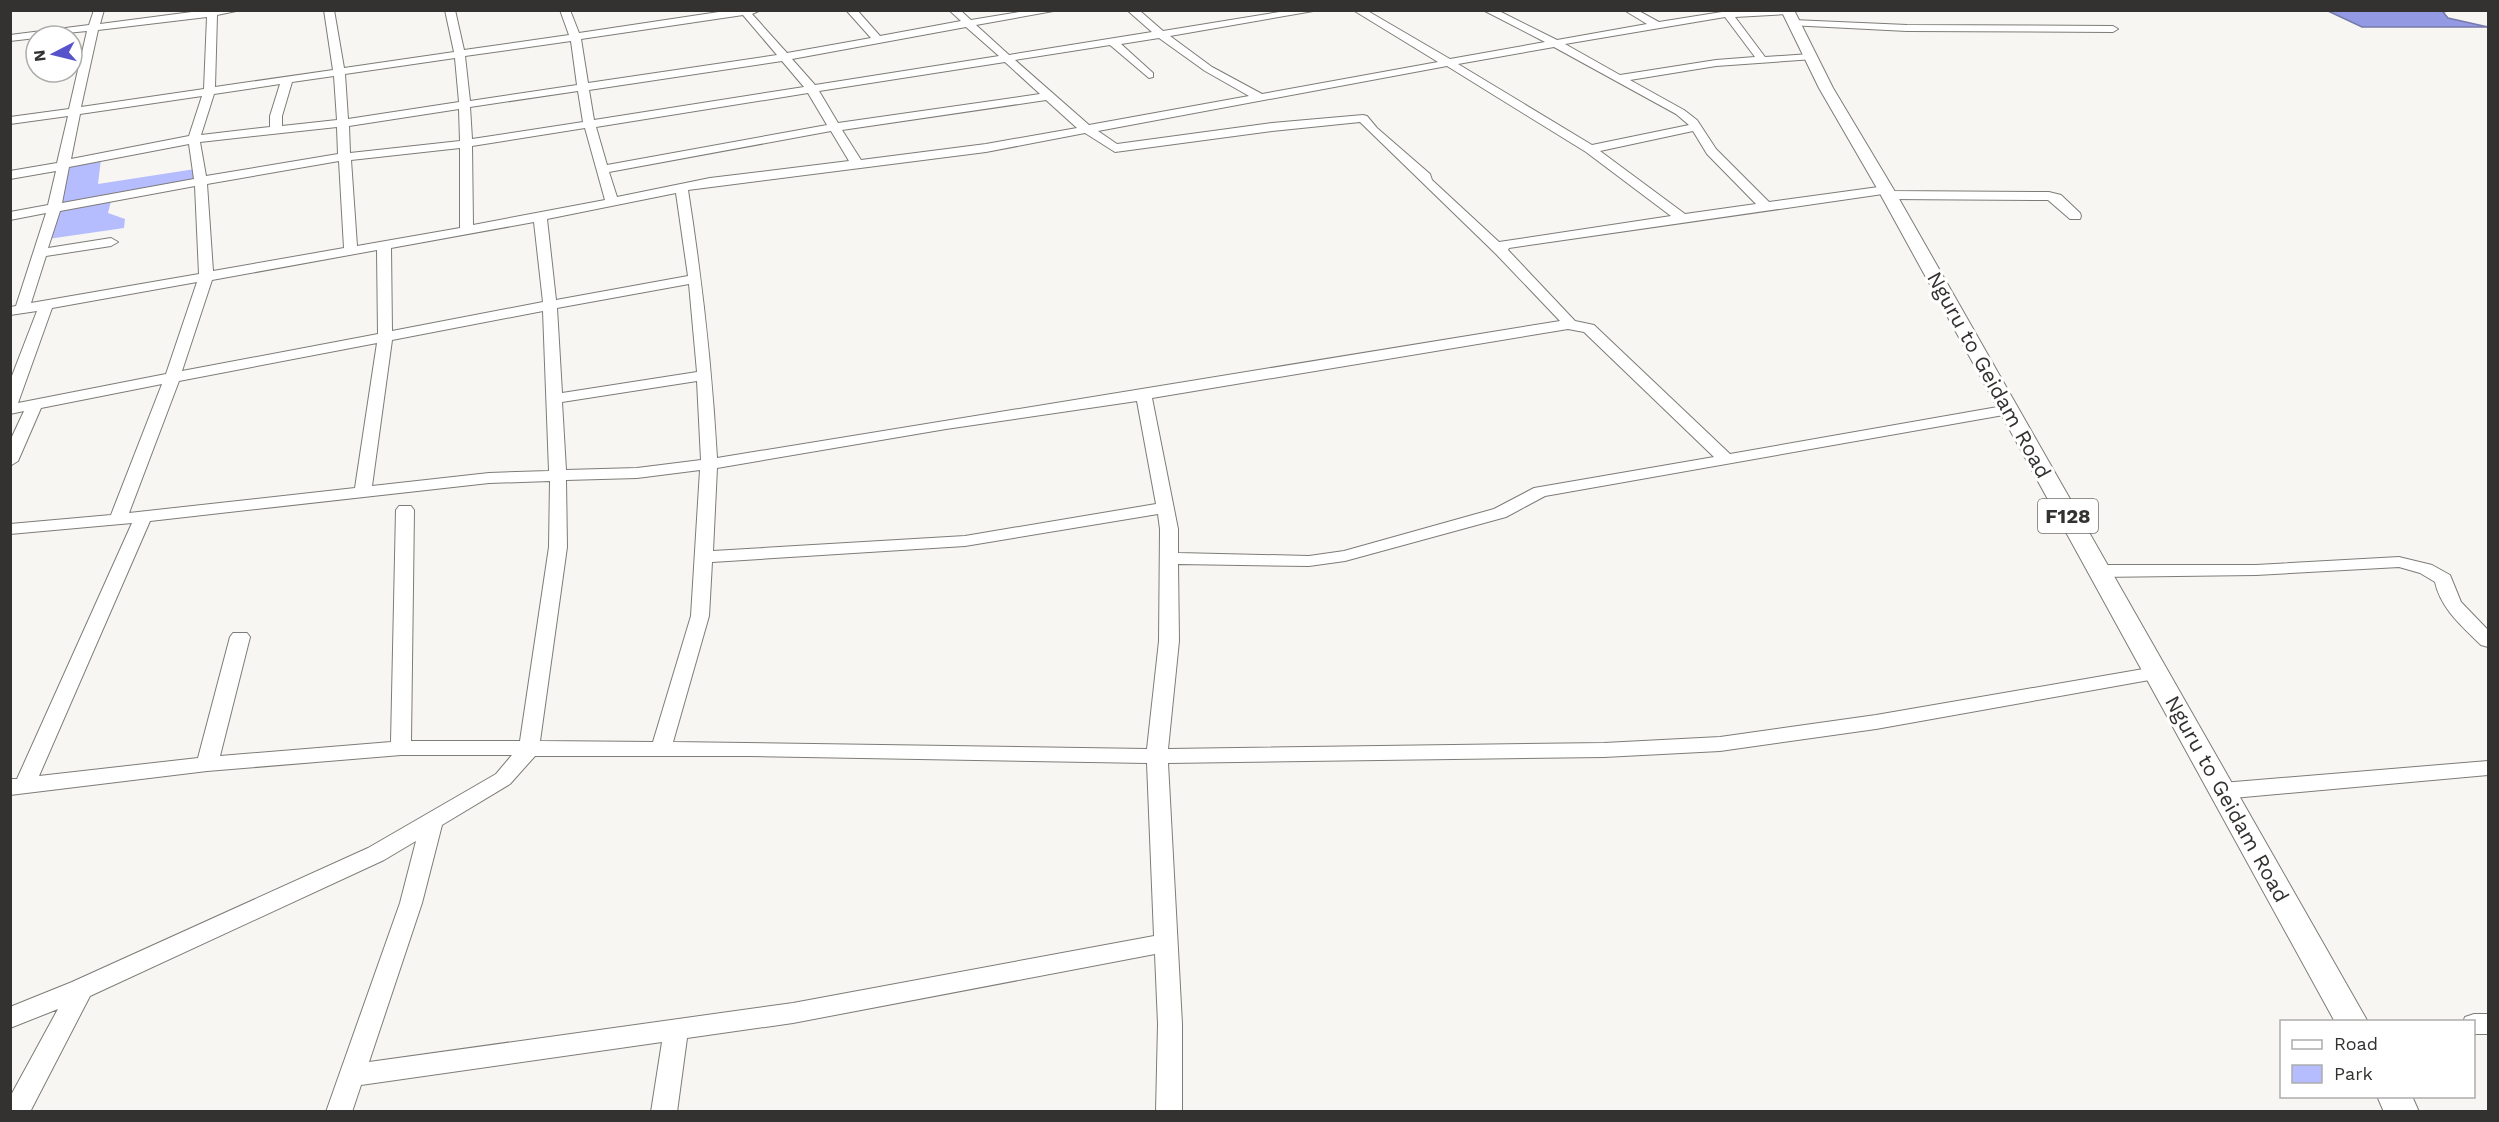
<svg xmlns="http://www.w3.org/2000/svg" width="2499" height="1122" viewBox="0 0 2499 1122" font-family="'Work Sans',sans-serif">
	<rect width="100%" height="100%" fill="#f8f6f2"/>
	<g fill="#b6bdfe">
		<path d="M101,159L98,184L195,169L197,180L57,208L65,165Z"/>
		<path d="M111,201L108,213L125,219L124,228L48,239L57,209Z"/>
	</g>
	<path fill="#9399e2" stroke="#767aad" stroke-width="1.5" d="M2328,11H2448L2443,12L2448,18L2488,27H2362Z"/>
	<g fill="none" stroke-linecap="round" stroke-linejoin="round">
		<defs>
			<g id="minor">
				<path d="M94,10H104L100,24L207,10H241L217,15L215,87L333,70L324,10H334L344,68L454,52L445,10H455L464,50L569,35L560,10H570L579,33L732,10H761L752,14L787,53L871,38L846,10H857L880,36L961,21L949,10H960L971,20L1031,10H1059L976,25L1009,55L1152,32L1127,10H1139L1163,31L1292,10H1319L1170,36L1212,67L1262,94L1438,62L1353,10H1366L1450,59L1545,42L1483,10H1497L1557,40L1647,24L1624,10H1637L1659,22L1728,11L1792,10L1787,14L1735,17L1765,57L1810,54L1815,57L1814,59L1716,66L1630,80L1684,110L1697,120L1716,149L1769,202L1886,186L1890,187L1891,191L2049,192L2061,195L2080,213L2081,216L2080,219H2070L2048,200L1889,199L1885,198L1883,194L1509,248L1508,250L1575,321L1594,325L1730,454L2009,405L2015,407L2017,410L2015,413L1545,496L1506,517L1345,561L1309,566L1178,564L1179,641L1168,749L1604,743L1720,737L1876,715L2155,667L2162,668L2165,673L2162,678L2155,679L1876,729L1720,751L1604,757L1168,763L1182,1024V1112H1156L1158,1024L1155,954L793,1023L687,1038L677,1112H651L662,1042L361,1085L352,1112H326L400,903L416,841L384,860L90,996L30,1112H10V1097L58,1009L10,1028V1007L72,982L368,848L496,774L512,755H401L207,771L10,795V779H17L132,523L10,534V524L111,515L162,384L41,408L18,461L10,466V441L24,411L10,414V381L37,311L10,315V307L16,306L46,213L10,220V212L48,205L56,171L10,179V171L57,163L68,116L10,124V117L69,109L87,31L36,36V38L10,41V35L89,25ZM743,15L777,55L588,83L581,39ZM207,17L204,89L81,107L98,30ZM1725,17L1755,57L1716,60L1620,75L1565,44ZM966,27L999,56L815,85L792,59ZM1159,38L1205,71L1249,96L1089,125L1015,60L1110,45L1149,78L1153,77V73L1121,44ZM571,41L577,85L470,101L465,56ZM1554,47L1676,114L1689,125L1592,145L1458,64ZM455,58L459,102L348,119L345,74ZM782,61L804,87L594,120L589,90ZM1005,62L1040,94L838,123L819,91ZM1447,66L1586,152L1671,216L1499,242L1432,180L1430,174L1377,128L1367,116L1363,115L1272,123L1117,144L1098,131ZM334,76L337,120L282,126V116L292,82ZM280,84L270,116V127L201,135L214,94ZM578,91L583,122L472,139L470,107ZM808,93L827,125L607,165L596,127ZM202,96L189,136L71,159L80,114ZM1046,100L1077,128L986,144L861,160L842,130ZM459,109L460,141L350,153L349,126ZM1360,122L1496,254L1560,321L717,458C712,368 702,280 688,190L986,152L1085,133L1115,152L1272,131ZM337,127L338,154L206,176L200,142ZM585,128L605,200L473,225L472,146ZM831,131L849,161L710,178L617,197L609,172ZM1693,131L1707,154L1756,204L1685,214L1600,151ZM189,144L194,179L62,203L69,167ZM460,148V228L357,246L351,160ZM339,161L344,248L213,271L207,184ZM195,186L199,274L31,303L46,256L111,246L118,242L111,238L48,248L60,211ZM676,193L688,276L556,300L547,219ZM534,222L543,302L392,331L391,248ZM377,250L378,334L182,371L212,280ZM197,282L166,374L18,403L52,308ZM689,284L697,372L562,393L557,308ZM543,311L549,471L489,473L372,486L392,340ZM1568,329L1584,332L1714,457L1534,488L1494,509L1344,551L1309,556L1178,553V529L1152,398ZM377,343L355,488L129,513L179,381ZM697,381L701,460L637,468L566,470L562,402ZM1137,401L1156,504L965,536L713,551L717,468L946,429ZM700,470L691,616L653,742L540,741L567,547L566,480L637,478ZM550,481L549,547L520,741H411L414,510L411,506H399L396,510L391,742L220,756L250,637L247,633H233L230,637L198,758L39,776L150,521L489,483ZM1158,514L1160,529L1159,641L1147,749L673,742L709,616L712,562L965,546ZM535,756H750L1147,763L1154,936L793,1003L369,1062L422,903L442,825L510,784Z"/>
				<path d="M1793,20L1907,25L2113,26L2118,29L2113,32L1907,31L1789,25L1788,23Z"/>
				<path d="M2399,557L2432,565L2450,575L2461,602L2488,630V647L2481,645C2462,626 2441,609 2435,582L2420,573L2399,567L2256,575L2099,577L2093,575L2090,571L2093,567L2099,565H2256Z"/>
				<path d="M2488,761V775L2222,799L2214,796L2211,791L2214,786L2222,783Z"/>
				<path d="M2474,1014H2488V1034H2474V1022H2463L2465,1017Z"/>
			</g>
			<g id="major">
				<path d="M1781,10H1794L1833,88L1894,190L2368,1022H2335L1878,190L1819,88Z"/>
				<path d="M2377,1096H2412L2419,1112H2384Z"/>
			</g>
		</defs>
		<use href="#minor" stroke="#7e7c78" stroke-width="2"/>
		<use href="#major" stroke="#7e7c78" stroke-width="2"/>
		<use href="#minor" fill="#fff" fill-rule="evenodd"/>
		<use href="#major" fill="#fff" fill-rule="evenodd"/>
	</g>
	<g text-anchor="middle" stroke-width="6" stroke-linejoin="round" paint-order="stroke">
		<rect fill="#fff" stroke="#70706e" stroke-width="1.5" x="2038" y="499" width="60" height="34" rx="4.5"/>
		<g font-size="20" font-weight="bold" fill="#333230">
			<text x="2068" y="523">F128</text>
		</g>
		<g font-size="21" fill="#333230" stroke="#fff">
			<text transform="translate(1989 375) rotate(61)" y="7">Nguru to Geidam Road</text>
			<text transform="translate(2227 799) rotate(61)" y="7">Nguru to Geidam Road</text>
		</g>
	</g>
	<rect width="2499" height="1122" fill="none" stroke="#333230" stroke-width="24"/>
	<rect x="2280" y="1020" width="195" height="78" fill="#ffffff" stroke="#adadac" stroke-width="1.5"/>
	<rect x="2292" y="1040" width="30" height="9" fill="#ffffff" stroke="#adadac" stroke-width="1.5"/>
	<text x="2334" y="1050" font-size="18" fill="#333230">Road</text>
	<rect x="2292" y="1065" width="30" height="18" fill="#b6bdfe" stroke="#adadac" stroke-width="1.5"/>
	<text x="2334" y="1080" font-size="18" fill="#333230">Park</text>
	<g transform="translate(54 54) rotate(263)"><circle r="28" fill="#ffffff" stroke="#adadac" stroke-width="1.5"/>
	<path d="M0-4.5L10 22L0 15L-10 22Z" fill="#5753cb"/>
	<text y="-9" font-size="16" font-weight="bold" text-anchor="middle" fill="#333230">N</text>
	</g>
</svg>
